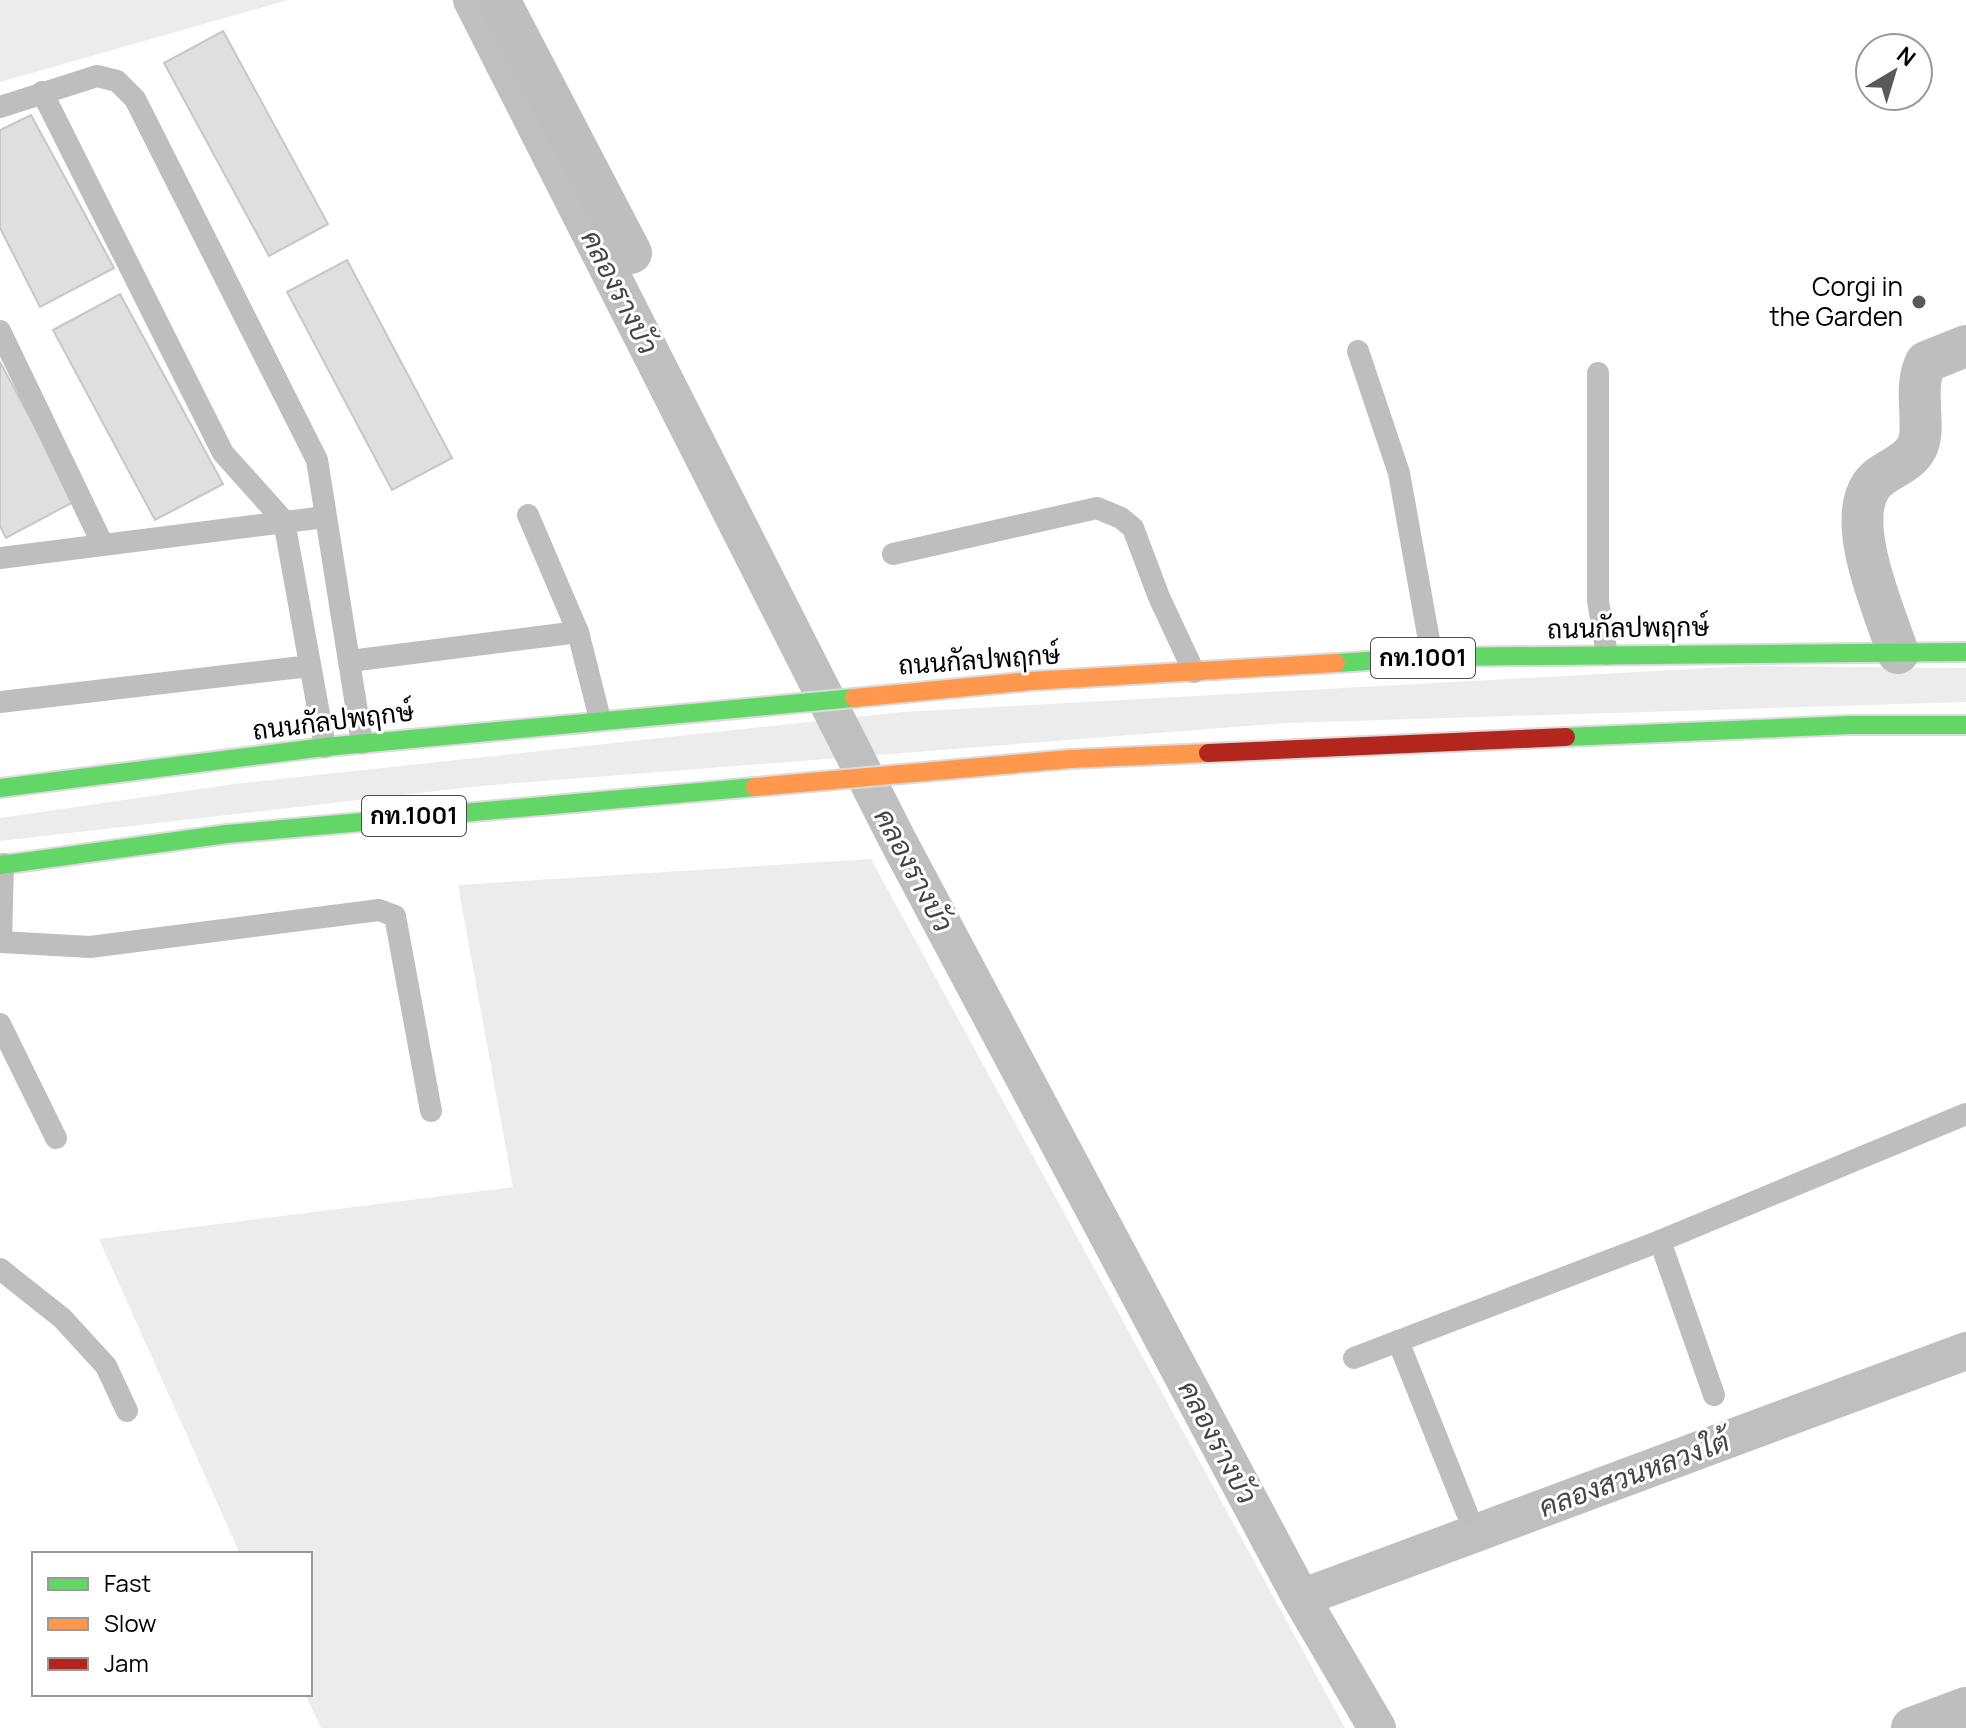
<svg xmlns="http://www.w3.org/2000/svg" width="1966" height="1728" viewBox="0 0 1966 1728" font-family="Manrope,Sarabun,sans-serif">
	<rect width="100%" height="100%" fill="#fff"/>
	<g fill="#ececec">
		<path d="M0,0H288L0,82Z"/>
		<path d="M1747,666L1966,668V702L1286,723L480,786L0,841V818L234,784L902,712Z"/>
		<path d="M871,859L1345,1728H321L305,1694H310V1554H240L99,1239L513,1187L458,885Z"/>
	</g>
	<g fill="none" stroke-linecap="round" stroke-linejoin="round">
		<g stroke="#bfbfbf" stroke-width="38">
			<path d="M472,0L897,839L1301,1598L1377,1728"/>
			<path d="M1301,1598L1966,1351"/>
		</g>
	</g>
	<g fill="#dfdfdf" stroke="#c7c7c7" stroke-width="2">
		<path d="M223,31L328,224L269,256L164,63Z"/>
		<path d="M31,115L114,268L40,307L0,228V130Z"/>
		<path d="M347,260L452,458L392,490L287,292Z"/>
		<path d="M120,294L223,484L155,520L53,330Z"/>
		<path d="M0,362L75,501L6,538L0,526Z"/>
	</g>
	<g fill="none" stroke-linecap="round" stroke-linejoin="round">
		<defs>
			<g id="fast">
				<path d="M1336,663L1432,657L1966,652"/>
				<path d="M1566,737L1850,725H1966"/>
				<path d="M0,788L325,747L854,698"/>
				<path d="M0,865L227,834L755,787"/>
			</g>
			<g id="slow">
				<path d="M854,698L1031,681L1336,663"/>
				<path d="M755,787L1070,759L1208,753"/>
			</g>
			<path id="jam" d="M1208,753L1566,737"/>
		</defs>
		<use href="#fast" stroke="#dbdbdb" stroke-width="22"/>
		<use href="#slow" stroke="#dbdbdb" stroke-width="22"/>
		<use href="#jam" stroke="#dbdbdb" stroke-width="22"/>
		<g stroke="#bebebe" stroke-width="22">
			<path d="M42,92L223,453L284,521L325,747"/>
			<path d="M0,107L97,76L117,81L135,99L317,460L362,743"/>
			<path d="M0,331L103,545"/>
			<path d="M1358,351L1399,473L1432,657"/>
			<path d="M1598,373V601L1607,654"/>
			<path d="M528,515L578,632L600,719"/>
			<path d="M893,554L1097,508L1121,518L1133,528L1159,597L1194,672"/>
			<path d="M0,558L325,517"/>
			<path d="M350,661L578,632"/>
			<path d="M0,702L310,666"/>
			<path d="M3,864L1,942L90,947L379,910L395,916L431,1111"/>
			<path d="M0,1024L56,1138"/>
			<path d="M1660,1241L1714,1395"/>
			<path d="M0,1269L62,1318L106,1366L127,1411"/>
			<path d="M1398,1341L1467,1513"/>
			<path d="M1354,1358L1660,1241L1966,1114"/>
		</g>
		<g stroke="#bebebe" stroke-width="42">
			<path d="M499,0L631,253"/>
			<path d="M1898,653C1885,612 1845,525 1871,486C1882,469 1907,467 1917,447C1927,426 1912,389 1926,362L1966,346"/>
			<path d="M1912,1728L1966,1708"/>
		</g>
		<use href="#fast" stroke="#63d668" stroke-width="18"/>
		<use href="#slow" stroke="#ff974d" stroke-width="18"/>
		<use href="#jam" stroke="#b3261e" stroke-width="18"/>
	</g>
	<circle fill="#595959" stroke="#fff" stroke-width="3" cx="1919" cy="302" r="8"/>
	<g text-anchor="middle" stroke-width="6" stroke-linejoin="round" paint-order="stroke">
		<g fill="#fff" stroke="#4c4c4c" stroke-width="2">
			<rect x="1371" y="638" width="104" height="40" rx="6"/>
			<rect x="362" y="796" width="104" height="40" rx="6"/>
		</g>
		<g font-size="24" font-weight="bold" fill="#000">
			<text x="1423" y="666">กท.1001</text>
			<text x="414" y="824">กท.1001</text>
		</g>
		<g font-size="26" fill="#000" stroke="#fff" text-anchor="end">
			<text x="1903" y="296">Corgi in<tspan x="1903" dy="30">the Garden</tspan></text>
		</g>
		<g font-size="26" fill="#000" stroke="#fff">
			<text transform="translate(1628 628) rotate(-1)" y="9">ถนนกัลปพฤกษ์</text>
			<text transform="translate(979 660) rotate(-4)" y="9">ถนนกัลปพฤกษ์</text>
			<text transform="translate(333 721) rotate(-7)" y="9">ถนนกัลปพฤกษ์</text>
		</g>
		<g font-size="28" font-style="italic" fill="#444" stroke="#fff">
			<text transform="translate(620 292) rotate(63)" y="10">คลองรางบัว</text>
			<text transform="translate(914 870) rotate(62)" y="10">คลองรางบัว</text>
			<text transform="translate(1218 1442) rotate(62)" y="10">คลองรางบัว</text>
			<text transform="translate(1634 1474) rotate(-20)" y="10">คลองสวนหลวงใต้</text>
		</g>
	</g>
	<rect x="32" y="1552" width="280" height="144" fill="#ffffff" stroke="#999999" stroke-width="2"/>
	<rect x="48" y="1578" width="40" height="12" fill="#63d668" stroke="#999999" stroke-width="2"/>
	<text x="104" y="1592" font-size="24" fill="#000000">Fast</text>
	<rect x="48" y="1618" width="40" height="12" fill="#ff974d" stroke="#999999" stroke-width="2"/>
	<text x="104" y="1632" font-size="24" fill="#000000">Slow</text>
	<rect x="48" y="1658" width="40" height="12" fill="#b3261e" stroke="#999999" stroke-width="2"/>
	<text x="104" y="1672" font-size="24" fill="#000000">Jam</text>
	<g transform="translate(1894 72) rotate(38)"><circle r="38" fill="#ffffff" stroke="#999999" stroke-width="2"/>
	<path d="M0-6L14 30L0 20L-14 30Z" fill="#595959"/>
	<text y="-12" font-size="22" font-weight="bold" text-anchor="middle" fill="#000000">N</text>
	</g>
</svg>
